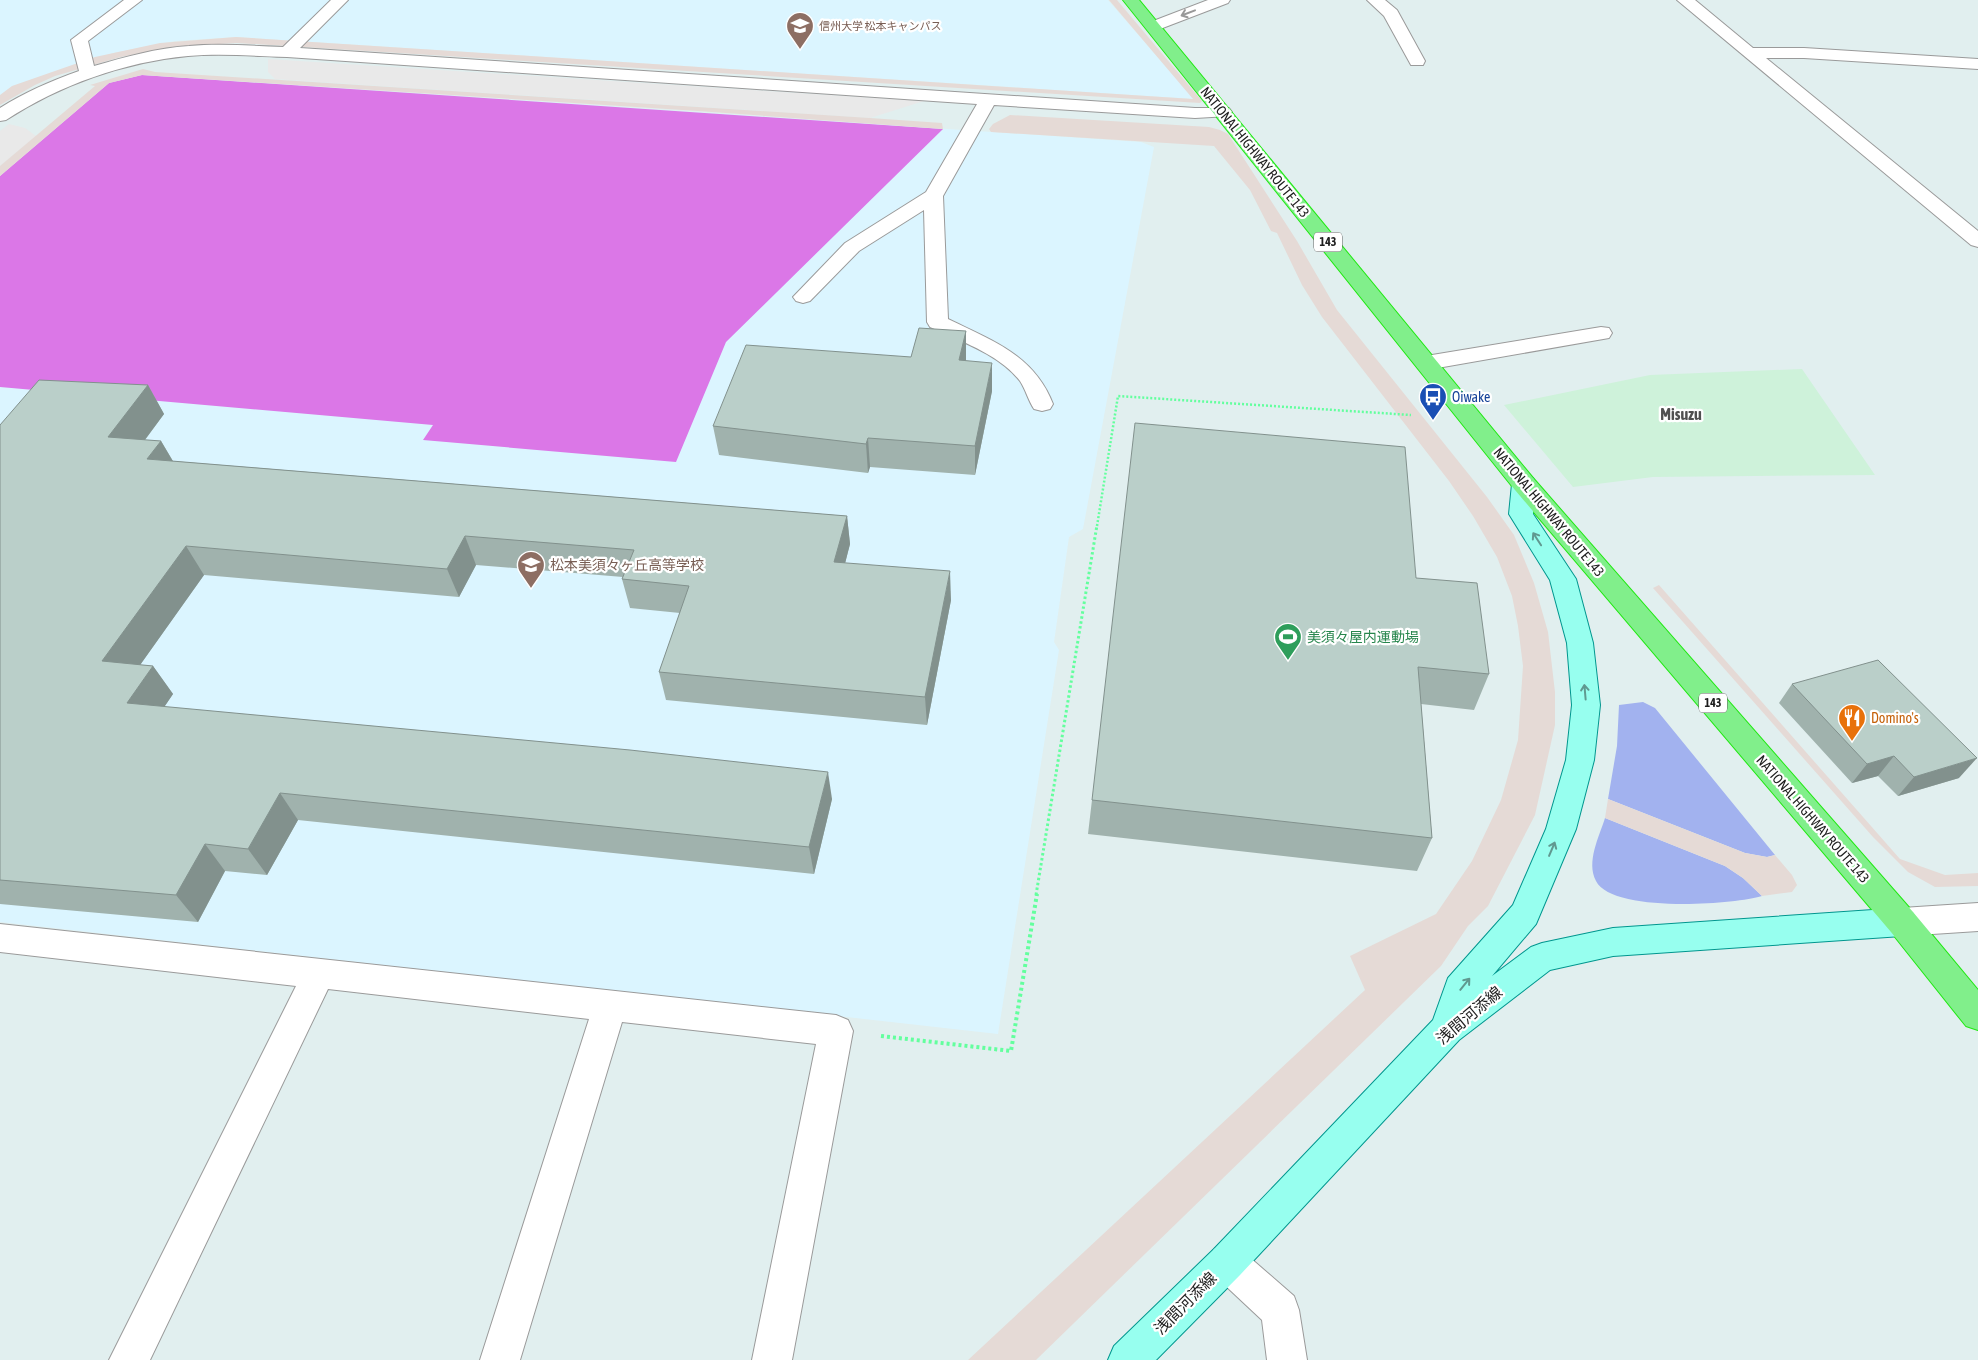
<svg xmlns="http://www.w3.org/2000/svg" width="1978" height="1360" viewBox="0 0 1978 1360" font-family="'Asap Condensed','Noto Sans JP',sans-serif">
	<rect width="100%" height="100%" fill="#e1efef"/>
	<path fill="#cef2da" d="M1802,369L1875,475L1653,477L1573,487L1504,405L1650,375Z"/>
	<g fill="#dbf5ff">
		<path d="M0,0H1108L1194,99L236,37L175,41L113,53L0,95Z"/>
		<path d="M142,75L1141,142L1154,147L1083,529L1069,537L1054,642L1059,650L998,1034L0,922V176Z"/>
	</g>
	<g fill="#a2b2ef">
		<path d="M1643,702L1655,708L1775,855L1767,857L1745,853L1608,799L1617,746L1619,705Z"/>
		<path d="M1605,818L1725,866L1743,878L1762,896C1732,905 1612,913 1596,881C1586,862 1599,837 1605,818Z"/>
	</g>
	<path fill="#db77e7" d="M142,75L943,129L726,342L676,462L423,440L433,425L0,387V176L109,83Z"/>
	<g fill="#e9e9e9">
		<path d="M268,59L924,101L870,118L275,79L268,72Z"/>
		<path d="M9,124L25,128L36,136L0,166V131Z"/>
	</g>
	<g fill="#e5dad6">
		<path d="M1109,0H1117L1202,101L1200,103L237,43L172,47L121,57L55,76L35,85L0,105V95L12,86L95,57L160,43L236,37L1193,99Z"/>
		<path d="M143,69L155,72L870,118L942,123L943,129L698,111L142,75L109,83L0,176V166L95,86L90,85Z"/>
		<path d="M1010,115L1209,127L1220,130L1228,134L1297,241L1337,310L1487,497L1514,535L1534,583L1548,632L1555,692V725L1535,815L1488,906L1468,926L1441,966L1036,1360H968L1365,990L1350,956L1436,914L1472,861L1501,800L1518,740L1523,666L1518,626L1512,596L1497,557L1473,516L1449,481L1322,317L1302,285L1277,233L1271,231L1250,190L1214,146L991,132L989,129L993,124Z"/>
		<path d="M1659,585L1900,859L1945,875L1978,873V886L1935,887L1908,872L1873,837L1653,588Z"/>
		<path d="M1608,799L1745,853L1767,857L1775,855L1792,875L1797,885L1792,892L1762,896L1743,878L1725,866L1605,818Z"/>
	</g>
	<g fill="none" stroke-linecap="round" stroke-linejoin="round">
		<defs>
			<g id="minor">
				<path d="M124,0H142L88,41L94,66C125,57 157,48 189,46C221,43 252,46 283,47L331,0H348L300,48L1195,108H1229L1232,112L1229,116L1195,118L994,105L943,196L948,319C993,341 1034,355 1053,404L1050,409L1042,411L1034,409C1028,400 1026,390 1020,381C999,354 960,341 930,327L927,322L924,210L859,251L810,301L803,303L796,301L793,297L845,243L926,192L977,104L287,57C254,56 221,53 188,56C124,62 60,85 6,120L0,121V108C25,92 51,81 79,71L71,40Z"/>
				<path d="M1208,0H1230L1228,3L1160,29H1148L1146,26L1148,23Z"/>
				<path d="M1367,0H1385L1397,10L1425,61L1423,65H1411L1384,16Z"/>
				<path d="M1677,0H1695L1753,48H1804L1978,59V69L1804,58H1766L1978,231V247L1971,245Z"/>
				<path d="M1601,327L1609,328L1612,333L1609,338L1426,370L1418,368L1415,363L1418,358L1426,356Z"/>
				<path d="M1978,903V931L1902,936L1891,932L1886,922L1891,912L1902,908Z"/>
				<path d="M0,924L836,1015L848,1020L853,1031L792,1360H752L816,1044L622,1022L520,1360H480L589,1019L328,989L150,1360H109L296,986L0,952Z"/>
				<path d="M1227,1243L1240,1249L1294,1296L1299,1310L1307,1360H1267L1262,1320L1214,1275L1208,1262L1214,1249Z"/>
			</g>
			<path id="major" d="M1524,476L1533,478L1536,484L1533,514L1576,579L1593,643L1600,705L1594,760L1576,829L1536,924L1492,976L1531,947L1542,943L1613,928L1902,908L1913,912L1918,922L1913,932L1902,936L1613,956L1550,970L1459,1040L1240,1275L1156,1360H1108L1114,1346L1214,1249L1433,1020L1448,978L1513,905L1546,829L1566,760L1572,705L1567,643L1550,580L1509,514L1512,484L1515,478Z"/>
			<path id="highway" d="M1123,0H1139L1533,478L1913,912L1978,990V1030L1966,1026L1891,932L1515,490Z"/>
		</defs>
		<use href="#minor" stroke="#9a9a9a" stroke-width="2"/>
		<use href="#major" stroke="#00968e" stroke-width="2"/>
		<use href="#highway" stroke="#20e912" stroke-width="2"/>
		<path stroke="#63ff9e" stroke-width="2.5" stroke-dasharray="2 2" stroke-linecap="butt" d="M1097,526L1118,396L1411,415"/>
		<path stroke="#63ff9e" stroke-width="3" stroke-dasharray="2.5 2.5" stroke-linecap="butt" d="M1036,895L1097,525"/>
		<path stroke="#63ff9e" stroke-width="4" stroke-dasharray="3 3" stroke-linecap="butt" d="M881,1036L1011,1051L1037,894"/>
		<use href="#minor" fill="#fff" fill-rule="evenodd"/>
		<use href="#major" fill="#97ffef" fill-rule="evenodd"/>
		<use href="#highway" fill="#81ef8b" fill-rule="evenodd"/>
	</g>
	<g fill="#a0b2ad">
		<path d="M966,331V361L992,391L975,475L870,467L868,473L719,455L713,426L911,357Z"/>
		<path d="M148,385L164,414L145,440L161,441L173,461L847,516L850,544L845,563L951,600L927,725L666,700L659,672L680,613L630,608L622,579L623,577L476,565L459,597L204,575L140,665L153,666L173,694L164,707L832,799L814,874L298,820L267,875L225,871L198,922L0,904V425Z"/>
		<path d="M1416,578L1489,674L1474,710L1421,704L1432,838L1417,871L1088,834L1092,800Z"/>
		<path d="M1792,684L1959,778L1898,796L1878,776L1852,783L1779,703Z"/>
	</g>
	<g fill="#82918d">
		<path d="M966,331V360L960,389L959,360Z"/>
		<path d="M992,363V391L975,475V446Z"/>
		<path d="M148,385L164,414L126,465L108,437Z"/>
		<path d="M868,438L870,467L868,473L866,444Z"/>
		<path d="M161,441L178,470L147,459Z"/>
		<path d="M847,516L850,544L838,591L834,562Z"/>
		<path d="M465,536L476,565L459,597L447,569Z"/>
		<path d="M186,546L204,575L123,689L102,661Z"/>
		<path d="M950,571L951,600L927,725L925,697Z"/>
		<path d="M153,666L173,694L148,731L127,703Z"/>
		<path d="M1894,756L1878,776L1852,783L1867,764Z"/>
		<path d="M1977,758L1959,778L1898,796L1914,777Z"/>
		<path d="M828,772L832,799L814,874L809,847Z"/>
		<path d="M280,793L298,820L267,875L248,849Z"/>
		<path d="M205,844L225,871L198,922L176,895Z"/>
	</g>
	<g fill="#bacfc9" stroke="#82918d">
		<path d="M919,328L966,331L959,360L992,363L975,446L868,438L866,444L713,426L746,345L911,357Z"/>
		<path d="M39,380L148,385L108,437L161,441L147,459L847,516L834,562L950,571L925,697L659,672L689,586L622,579L634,550L465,536L447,569L186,546L102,661L153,666L127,703L630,750L828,772L809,847L280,793L248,849L205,844L176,895L0,880V425Z"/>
		<path d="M1135,423L1405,447L1416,578L1477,583L1489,674L1418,667L1432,838L1092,800Z"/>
		<path d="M1878,660L1977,758L1914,777L1894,756L1867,764L1792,684Z"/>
	</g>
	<defs><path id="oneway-shaft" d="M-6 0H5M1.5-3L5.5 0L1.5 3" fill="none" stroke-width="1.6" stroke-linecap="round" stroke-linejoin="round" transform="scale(1.25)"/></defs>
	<use stroke="#999" href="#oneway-shaft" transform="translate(1188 13) rotate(159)"/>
	<g stroke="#609990">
		<use href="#oneway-shaft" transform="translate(1537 539) rotate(-123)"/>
		<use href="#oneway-shaft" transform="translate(1585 692) rotate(-95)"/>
		<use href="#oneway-shaft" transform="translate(1552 849) rotate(-67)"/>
		<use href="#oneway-shaft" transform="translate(1465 984) rotate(-51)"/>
	</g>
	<defs>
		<symbol id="university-pin" viewBox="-11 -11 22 30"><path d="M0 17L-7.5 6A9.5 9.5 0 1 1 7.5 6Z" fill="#8d6e63" stroke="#fff"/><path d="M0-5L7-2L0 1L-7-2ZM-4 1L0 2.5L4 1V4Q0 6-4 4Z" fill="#fff"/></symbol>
		<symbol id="bus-pin" viewBox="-11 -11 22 30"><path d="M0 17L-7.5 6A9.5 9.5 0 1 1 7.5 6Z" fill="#1a4fb4" stroke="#fff"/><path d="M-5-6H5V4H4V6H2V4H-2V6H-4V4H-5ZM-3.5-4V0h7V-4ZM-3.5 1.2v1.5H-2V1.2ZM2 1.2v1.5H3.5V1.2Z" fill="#fff"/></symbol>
		<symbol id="school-pin" viewBox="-11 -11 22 30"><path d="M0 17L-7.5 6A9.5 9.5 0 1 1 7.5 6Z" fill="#8d6e63" stroke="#fff"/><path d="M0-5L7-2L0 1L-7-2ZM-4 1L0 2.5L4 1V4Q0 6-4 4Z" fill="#fff"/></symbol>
		<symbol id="stadium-pin" viewBox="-11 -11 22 30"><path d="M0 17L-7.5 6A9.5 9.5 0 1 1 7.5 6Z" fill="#2e9e5b" stroke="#fff"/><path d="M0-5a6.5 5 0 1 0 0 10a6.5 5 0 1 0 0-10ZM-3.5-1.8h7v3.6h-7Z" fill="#fff"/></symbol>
		<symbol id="restaurant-pin" viewBox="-11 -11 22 30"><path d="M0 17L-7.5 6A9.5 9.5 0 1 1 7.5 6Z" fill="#e8710a" stroke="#fff"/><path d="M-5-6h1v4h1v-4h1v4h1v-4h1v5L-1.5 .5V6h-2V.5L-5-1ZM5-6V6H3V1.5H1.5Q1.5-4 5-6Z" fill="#fff"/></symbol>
	</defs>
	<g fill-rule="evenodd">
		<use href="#university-pin" x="784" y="10" width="32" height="43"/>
		<use href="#bus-pin" x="1417" y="381" width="32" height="43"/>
		<use href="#school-pin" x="515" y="549" width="32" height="43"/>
		<use href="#stadium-pin" x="1272" y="621" width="32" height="43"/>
		<use href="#restaurant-pin" x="1836" y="702" width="32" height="43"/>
	</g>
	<g text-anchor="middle" stroke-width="4.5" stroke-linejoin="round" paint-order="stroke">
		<g font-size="11" fill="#785e54" stroke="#fff" text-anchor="start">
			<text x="819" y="30">信州大学 松本キャンパス</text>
		</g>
		<g fill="#fff" stroke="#616161" stroke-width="1">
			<rect x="1314" y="232.5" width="28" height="19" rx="4"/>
			<rect x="1699" y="693.5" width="28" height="19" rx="4"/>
		</g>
		<g font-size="12" font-weight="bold" fill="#1d1d1d">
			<text x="1328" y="246">143</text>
			<text x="1713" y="707">143</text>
		</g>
		<g font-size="14" fill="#1d1d1d" stroke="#fff">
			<text transform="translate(1255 152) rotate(51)" y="5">NATIONAL HIGHWAY ROUTE 143</text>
			<text transform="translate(1549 512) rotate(50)" y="5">NATIONAL HIGHWAY ROUTE 143</text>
			<text transform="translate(1813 819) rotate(49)" y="5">NATIONAL HIGHWAY ROUTE 143</text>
		</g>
		<g font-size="14" fill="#164399" stroke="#fff" text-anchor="start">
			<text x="1452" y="402">Oiwake</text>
		</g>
		<g font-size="14" fill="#785e54" stroke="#fff" text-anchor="start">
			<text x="550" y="570">松本美須々ヶ丘高等学校</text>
		</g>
		<g font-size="14" fill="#27864d" stroke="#fff" text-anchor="start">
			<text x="1307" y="642">美須々屋内運動場</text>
		</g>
		<g font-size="14" fill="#c56008" stroke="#fff" text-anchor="start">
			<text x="1871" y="723">Domino's</text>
		</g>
		<g font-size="16" font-weight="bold" fill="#505050" stroke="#fff">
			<text x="1681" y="420">Misuzu</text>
		</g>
		<g font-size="16" fill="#1d1d1d" stroke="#fff">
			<text transform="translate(1469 1015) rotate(-40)" y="6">浅間河添線</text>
			<text transform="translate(1185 1303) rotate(-45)" y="6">浅間河添線</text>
		</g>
	</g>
</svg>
